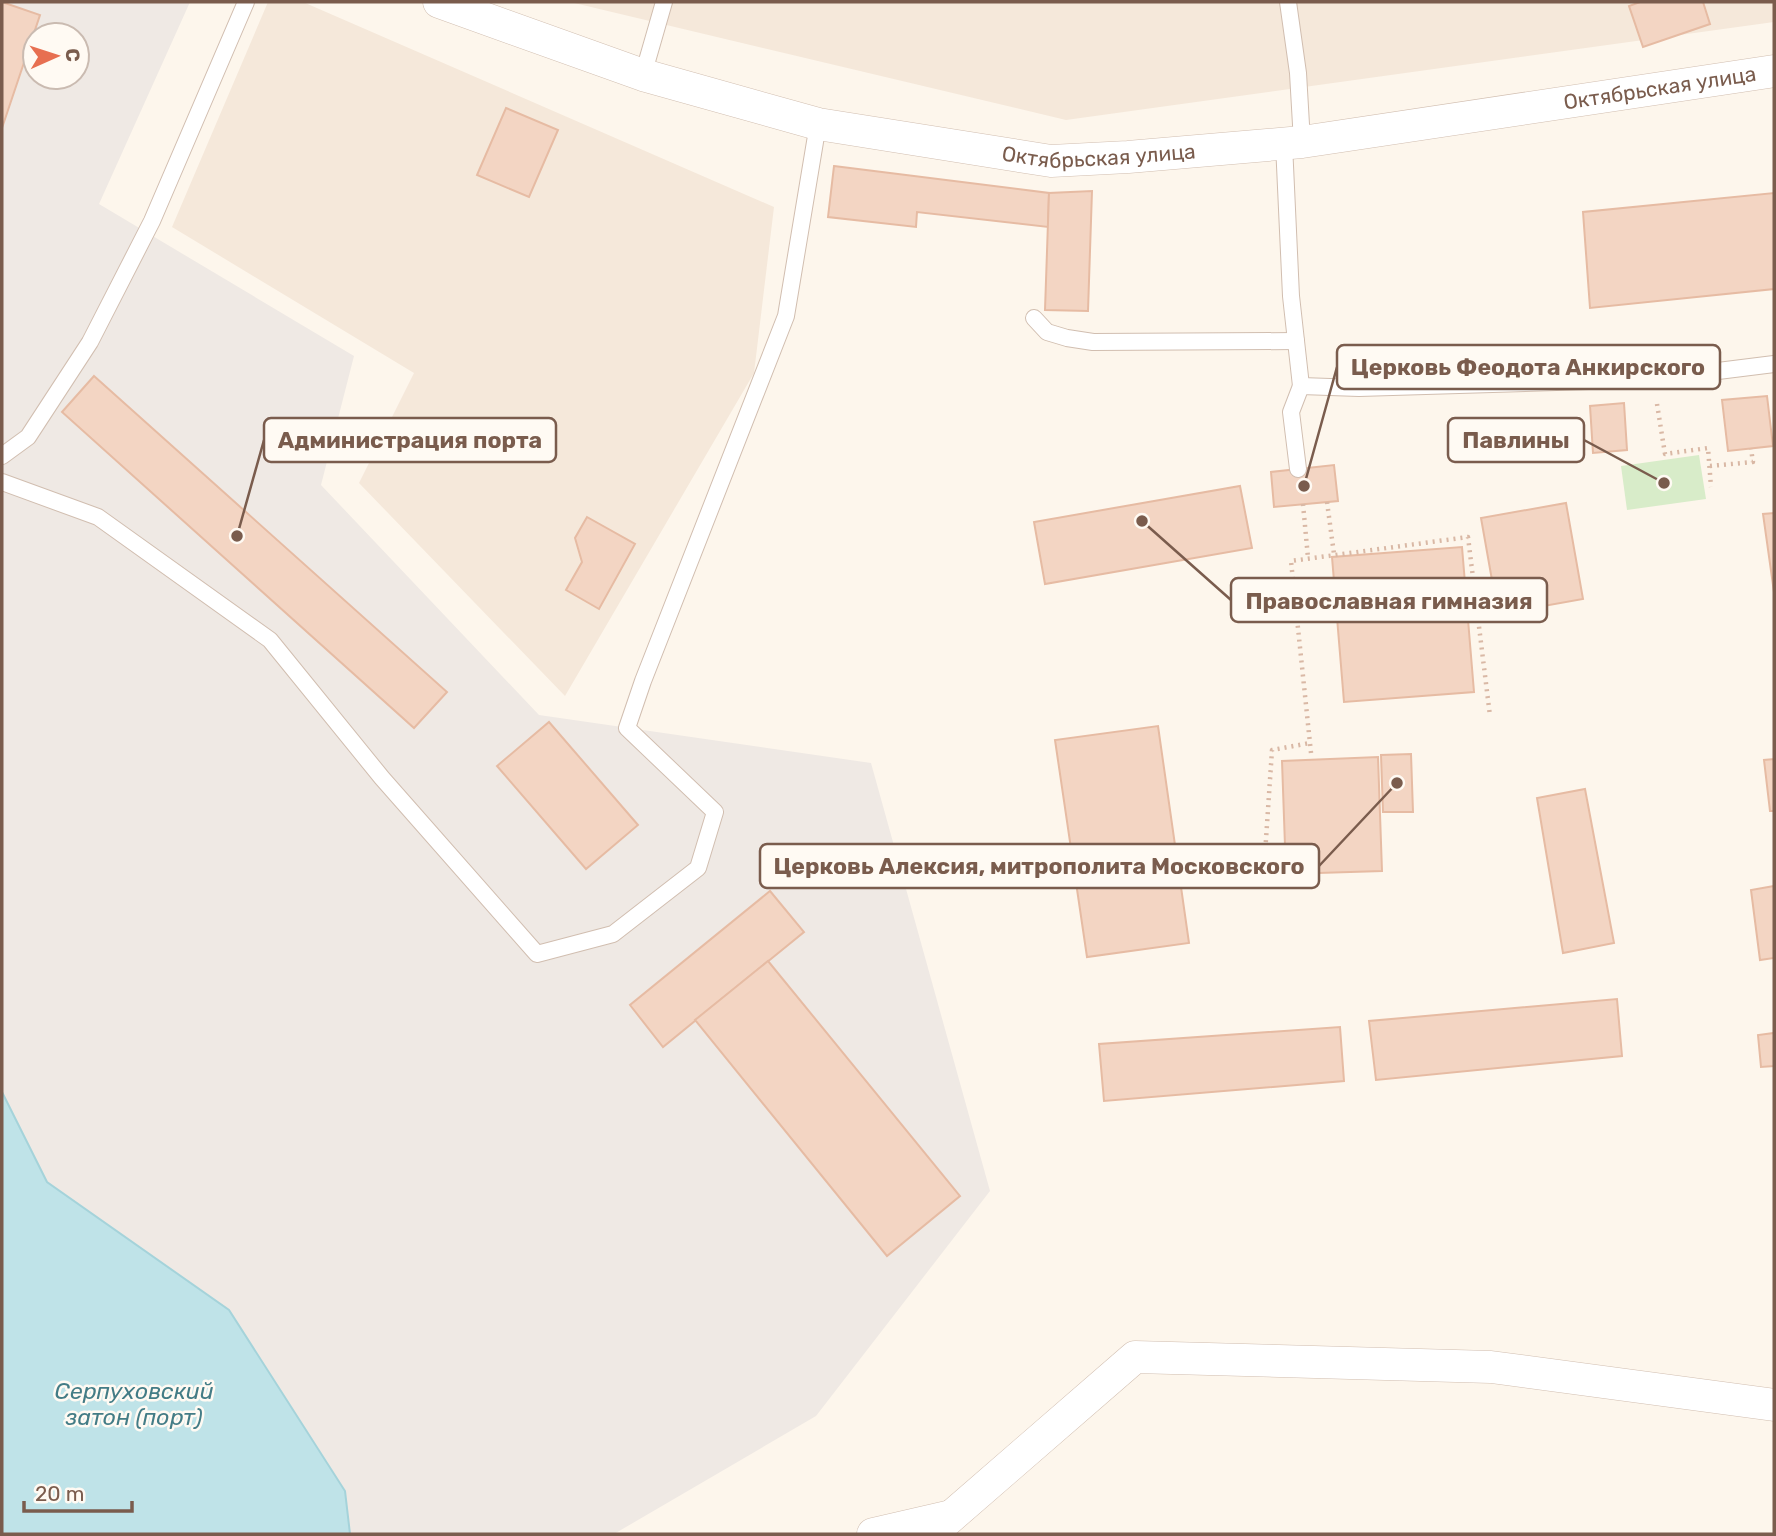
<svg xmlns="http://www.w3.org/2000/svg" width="1776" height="1536" viewBox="0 0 1776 1536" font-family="Rubik,sans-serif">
	<rect width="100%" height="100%" fill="#fdf6ec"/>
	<g fill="#f5e8da">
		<path d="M268,2H303L774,207L754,373L565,696L359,483L414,373L172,227Z"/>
		<path d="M570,2H1774V22L1066,120Z"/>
	</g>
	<path fill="#efe9e4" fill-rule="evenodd" d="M2,2H190L99,204L354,356L321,485L539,715L871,763L990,1191L816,1416L614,1534H350L345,1490L229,1310L46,1182L2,1092ZM35,35H77V77H35Z"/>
	<path fill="#d8ecc9" d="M1699,455L1706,499L1627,510L1621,466Z"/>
	<path fill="#bfe3e8" stroke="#a5d3da" stroke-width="2" d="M2,1092L47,1182L229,1310L345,1491L350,1534H2Z"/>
	<g fill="#f3d5c3" stroke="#e6bba3" stroke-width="2">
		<path d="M2,2L40,15L2,128Z"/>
		<path d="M1640,2H1703L1710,24L1643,47L1629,6Z"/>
		<path d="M506,108L558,130L529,197L477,175Z"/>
		<path d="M834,166L1049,193L1048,227L917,212L916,227L828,217Z"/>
		<path d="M1092,191L1088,311L1045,310L1049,193Z"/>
		<path d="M1774,193V289L1590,308L1583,212Z"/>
		<path d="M94,376L447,692L414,728L62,412Z"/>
		<path d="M1767,396L1773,446L1728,451L1722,400Z"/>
		<path d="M1624,403L1627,450L1593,453L1590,406Z"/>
		<path d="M1334,465L1338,501L1274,507L1271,472Z"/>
		<path d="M1240,486L1252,548L1045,584L1034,522Z"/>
		<path d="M1566,503L1583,599L1498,614L1481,518Z"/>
		<path d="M1774,513V592L1763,514Z"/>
		<path d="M587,517L635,544L599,609L566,590L582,562L575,538Z"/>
		<path d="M1462,547L1474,692L1344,702L1332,557Z"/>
		<path d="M549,722L638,825L586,869L497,766Z"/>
		<path d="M1158,726L1189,943L1087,957L1055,740Z"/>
		<path d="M1411,754L1413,812H1383L1381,755Z"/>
		<path d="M1378,757L1382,871L1286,874L1282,761Z"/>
		<path d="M1774,759V811H1770L1764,760Z"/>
		<path d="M1585,789L1614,943L1563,953L1537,798Z"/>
		<path d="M1774,886V958L1760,960L1751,890Z"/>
		<path d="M770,891L804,932L663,1047L630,1005Z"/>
		<path d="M768,961L960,1196L887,1256L695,1020Z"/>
		<path d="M1617,999L1622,1056L1376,1080L1369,1021Z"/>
		<path d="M1340,1027L1344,1081L1104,1101L1099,1044Z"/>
		<path d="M1774,1033V1066L1761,1067L1758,1035Z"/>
	</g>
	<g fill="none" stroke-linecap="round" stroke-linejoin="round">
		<defs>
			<g id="lane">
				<path d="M1288,2L1298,73L1302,142"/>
				<path d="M643,75L664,2"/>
				<path d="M1284,144L1291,296L1301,386"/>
				<path d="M1034,318L1047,332L1067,338L1093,342L1296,341"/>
				<path d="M2,456L28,437L90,342L152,221L246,2"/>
				<path d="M1298,469L1291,412L1301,386L1359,388L1654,379L1774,364"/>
				<path d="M2,482L98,517L270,640L382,778L537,954L613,934L698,868L715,812L627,728L643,681L786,316L818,124"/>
			</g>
			<g id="street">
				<path id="s1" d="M439,2L643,75L818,124L1051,161L1128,157L1302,142L1774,71"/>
				<path d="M873,1534L951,1516"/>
				<path d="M931,1534L1135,1357L1491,1367L1774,1405"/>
			</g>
		</defs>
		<use href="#lane" stroke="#d1beb0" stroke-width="18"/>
		<use href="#street" stroke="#d1beb0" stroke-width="33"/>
		<g stroke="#d9b8a5" stroke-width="4.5" stroke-dasharray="2 5" stroke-linecap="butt">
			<path d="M1657,404L1665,454L1708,448L1711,487"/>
			<path d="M1710,466L1753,462L1751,449"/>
			<path d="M1327,502L1334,554"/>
			<path d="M1303,504L1308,558"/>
			<path d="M1311,753L1291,561L1468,537L1490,716"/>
			<path d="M1263,884L1272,750L1310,743"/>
		</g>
		<use href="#lane" stroke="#fff" stroke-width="16"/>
		<use href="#street" stroke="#fff" stroke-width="32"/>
	</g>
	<g text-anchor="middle" stroke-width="5" stroke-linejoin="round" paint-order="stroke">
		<g font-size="21" fill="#7a5c4d" stroke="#fffaf3">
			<text dy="7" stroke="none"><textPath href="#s1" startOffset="1248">Октябрьская улица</textPath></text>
			<text dy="7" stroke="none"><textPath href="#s1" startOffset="682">Октябрьская улица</textPath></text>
		</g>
		<g font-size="23" font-style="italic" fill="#437c86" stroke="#fffaf3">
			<text x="134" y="1399">Серпуховский<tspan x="134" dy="26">затон (порт)</tspan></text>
		</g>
	</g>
	<path fill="none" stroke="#7a5c4d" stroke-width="2.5" d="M1304 486L1337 367M237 536L264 440M1664 483L1584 440M1142 521L1231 600M1397 783L1319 866"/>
	<g fill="#7a5c4d" stroke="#fffaf3" stroke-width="2.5">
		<circle cx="1304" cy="486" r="7"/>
		<circle cx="237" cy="536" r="7"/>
		<circle cx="1664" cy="483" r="7"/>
		<circle cx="1142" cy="521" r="7"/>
		<circle cx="1397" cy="783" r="7"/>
	</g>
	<g fill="#fffaf3" stroke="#7a5c4d" stroke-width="2.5">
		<rect x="1337" y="345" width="383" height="44" rx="7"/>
		<rect x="264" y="418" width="292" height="44" rx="7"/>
		<rect x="1448" y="418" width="136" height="44" rx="7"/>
		<rect x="1231" y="578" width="316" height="44" rx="7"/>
		<rect x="760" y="844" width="559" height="44" rx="7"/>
	</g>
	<g font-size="23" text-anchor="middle" font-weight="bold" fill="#7a5c4d">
		<text x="1528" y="375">Церковь Феодота Анкирского</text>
		<text x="410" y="448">Администрация порта</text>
		<text x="1516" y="448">Павлины</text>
		<text x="1389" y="609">Православная гимназия</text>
		<text x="1039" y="874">Церковь Алексия, митрополита Московского</text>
	</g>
	<rect width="1776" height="1536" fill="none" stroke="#7a5c4d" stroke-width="7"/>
	<g transform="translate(56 56) rotate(87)"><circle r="33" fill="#fffaf3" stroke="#cabbb1" stroke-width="2"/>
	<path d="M0-5L12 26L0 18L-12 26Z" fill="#e76f51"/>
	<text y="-10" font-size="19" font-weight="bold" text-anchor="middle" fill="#7a5c4d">С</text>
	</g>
	<path d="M24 1501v10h108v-10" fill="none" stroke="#7a5c4d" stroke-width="3.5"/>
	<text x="35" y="1501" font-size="21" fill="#7a5c4d" stroke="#fffaf3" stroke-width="5" paint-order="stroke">20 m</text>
</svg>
